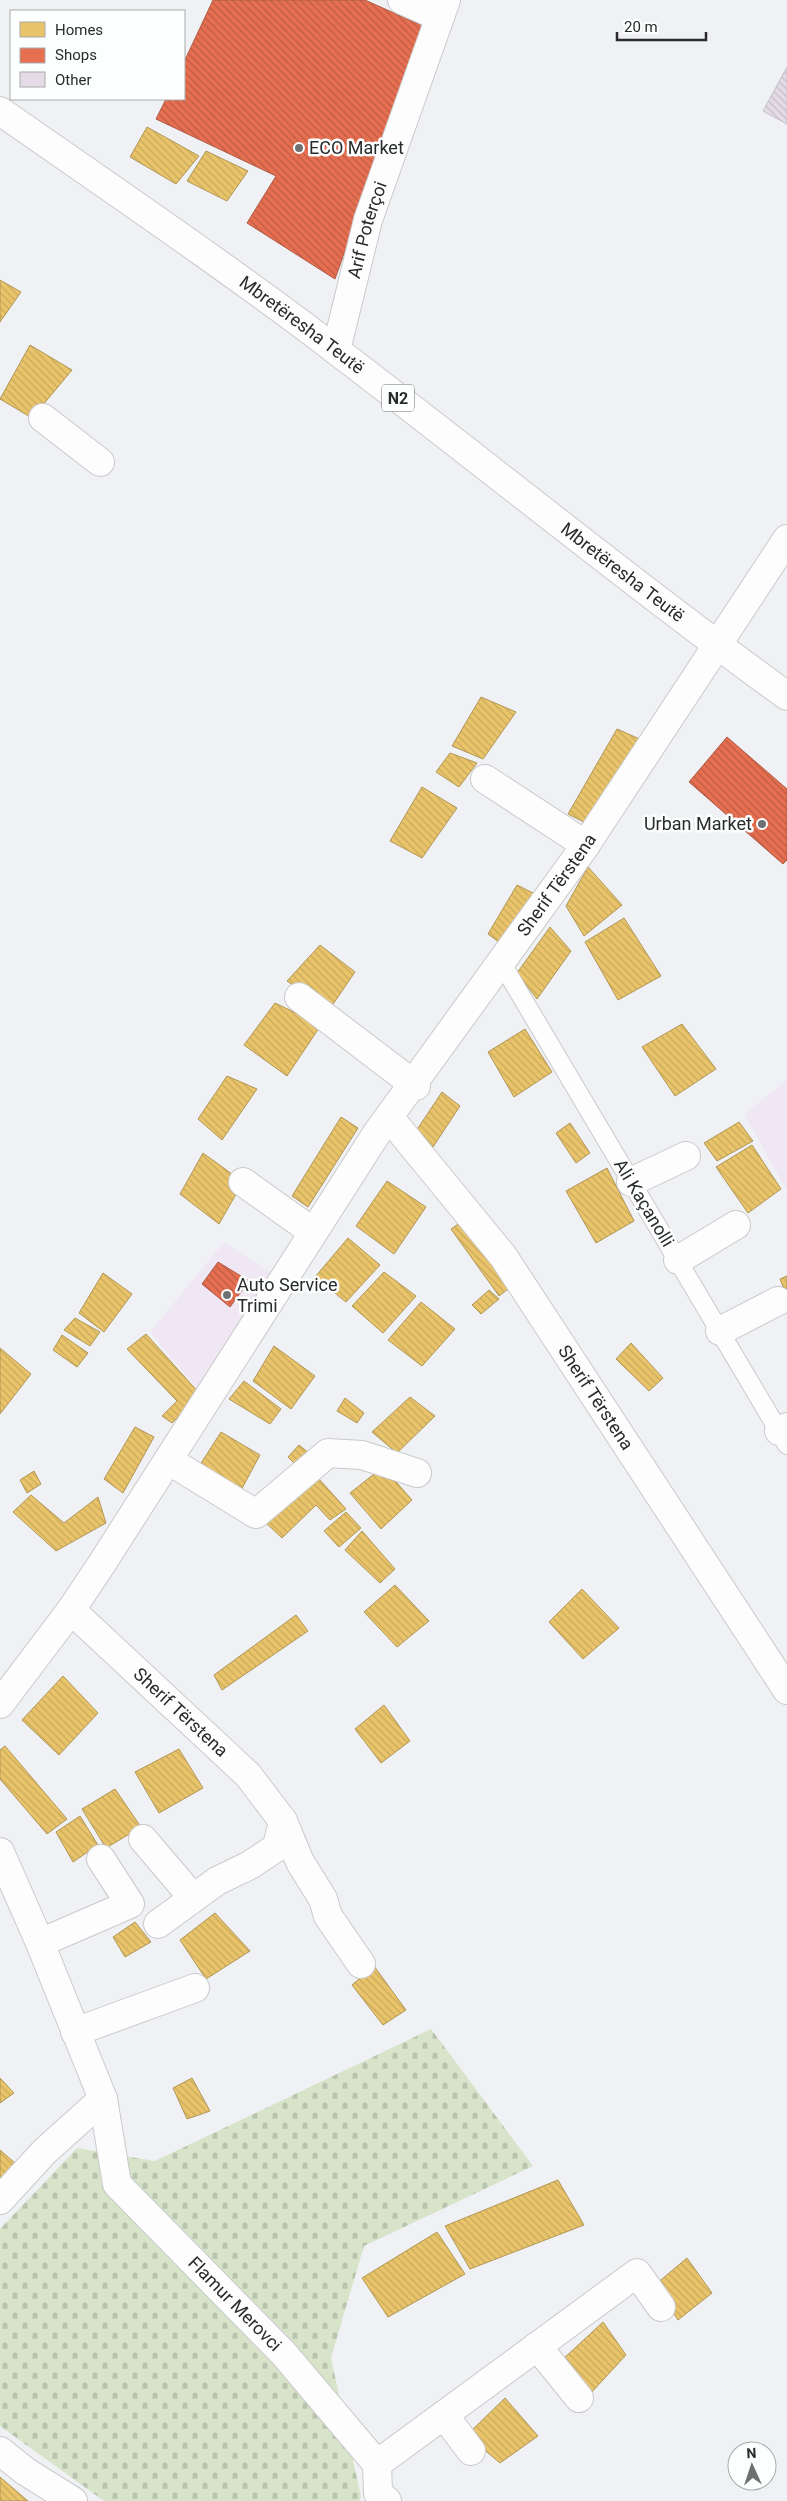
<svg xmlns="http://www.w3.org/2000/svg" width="787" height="2501" viewBox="0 0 787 2501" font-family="Roboto,sans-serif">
	<defs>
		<pattern id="cemetery-stones" width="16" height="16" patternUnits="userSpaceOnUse" patternTransform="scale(1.25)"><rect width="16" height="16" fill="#d7e4ca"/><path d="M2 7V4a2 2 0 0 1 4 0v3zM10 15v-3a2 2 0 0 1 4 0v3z" fill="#b9c4ae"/></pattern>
		<pattern id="homes-back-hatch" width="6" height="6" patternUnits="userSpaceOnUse" patternTransform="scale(1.25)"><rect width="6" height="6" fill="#e9c46a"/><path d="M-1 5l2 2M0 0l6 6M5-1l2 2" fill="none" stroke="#c8a95c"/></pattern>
		<pattern id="shops-back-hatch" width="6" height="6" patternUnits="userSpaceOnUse" patternTransform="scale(1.25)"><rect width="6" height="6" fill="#e76f51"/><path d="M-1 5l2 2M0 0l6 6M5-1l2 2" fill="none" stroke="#bb5b43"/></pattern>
		<pattern id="building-back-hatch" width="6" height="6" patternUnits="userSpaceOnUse" patternTransform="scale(1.25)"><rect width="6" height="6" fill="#e4dbe7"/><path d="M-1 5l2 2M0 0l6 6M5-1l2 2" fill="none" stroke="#c4bcc6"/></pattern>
	</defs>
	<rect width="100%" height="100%" fill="#f0f1f4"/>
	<g fill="#efe8f4">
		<path d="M787,1080V1191L744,1114Z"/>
		<path d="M224,1242L276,1276L198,1390L150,1332Z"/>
	</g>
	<path fill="url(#cemetery-stones)" d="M431,2029L533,2166L364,2246L331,2358L361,2497L359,2501H104L0,2426V2229L77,2148L155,2161Z"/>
	<g fill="url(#homes-back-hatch)" stroke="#b09657">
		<path d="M147,127L199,156L176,184L130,157Z"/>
		<path d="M206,151L248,171L227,201L187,181Z"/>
		<path d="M0,280L21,292L0,322Z"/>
		<path d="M30,345L72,370L32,418L0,399Z"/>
		<path d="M481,697L516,712L483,759L452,746Z"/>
		<path d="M617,729L642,740L590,825L568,814Z"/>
		<path d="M450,753L477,763L459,787L436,772Z"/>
		<path d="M422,787L457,808L422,858L390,841Z"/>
		<path d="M588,867L622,905L584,936L566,906Z"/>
		<path d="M517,885L535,894L500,943L488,934Z"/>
		<path d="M624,918L661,976L618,1000L585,942Z"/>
		<path d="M550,927L571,951L537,999L517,973Z"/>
		<path d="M320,945L355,972L329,1010L287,981Z"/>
		<path d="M275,1003L321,1025L287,1076L244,1045Z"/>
		<path d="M682,1024L716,1069L675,1096L642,1047Z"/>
		<path d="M525,1029L552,1072L514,1097L488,1052Z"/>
		<path d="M227,1076L257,1089L222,1140L198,1119Z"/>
		<path d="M442,1092L460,1106L433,1147L414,1134Z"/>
		<path d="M341,1117L358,1128L308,1207L292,1196Z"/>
		<path d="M739,1122L753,1141L717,1161L704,1143Z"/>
		<path d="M570,1123L590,1153L576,1163L556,1133Z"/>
		<path d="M752,1145L781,1189L748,1213L716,1167Z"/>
		<path d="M203,1153L243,1182L219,1224L180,1194Z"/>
		<path d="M607,1168L634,1221L596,1243L566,1191Z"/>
		<path d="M387,1181L426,1207L394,1254L356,1226Z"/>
		<path d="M463,1221L512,1286L499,1296L451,1229Z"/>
		<path d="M348,1238L380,1265L346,1302L315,1277Z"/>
		<path d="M384,1272L416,1296L383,1333L352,1306Z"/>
		<path d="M103,1273L132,1294L104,1332L79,1313Z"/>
		<path d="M787,1276V1296L780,1279Z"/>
		<path d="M489,1290L499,1299L481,1314L472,1305Z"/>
		<path d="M421,1302L455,1329L422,1366L388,1340Z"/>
		<path d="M75,1318L100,1332L90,1346L64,1330Z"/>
		<path d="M146,1334L200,1394L172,1423L162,1416L177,1401L127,1349Z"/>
		<path d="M62,1335L88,1353L77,1367L53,1350Z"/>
		<path d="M631,1343L663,1378L649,1391L616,1359Z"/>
		<path d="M274,1346L315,1376L291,1409L253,1381Z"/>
		<path d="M0,1348L31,1374L0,1414Z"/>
		<path d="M244,1381L281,1409L270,1424L229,1399Z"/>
		<path d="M410,1397L435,1416L397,1453L372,1432Z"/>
		<path d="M345,1398L364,1413L357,1423L337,1411Z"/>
		<path d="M135,1427L154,1437L123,1493L104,1479Z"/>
		<path d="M221,1432L260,1455L240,1492L198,1468Z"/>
		<path d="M299,1445L314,1457L302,1471L288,1457Z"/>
		<path d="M383,1467L412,1500L381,1529L350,1493Z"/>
		<path d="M34,1471L41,1484L27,1493L20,1480Z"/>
		<path d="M319,1479L346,1509L330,1520L316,1505L282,1538L265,1522Z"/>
		<path d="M31,1495L64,1523L98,1497L106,1523L56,1551L13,1512Z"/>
		<path d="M346,1512L361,1528L339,1547L324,1531Z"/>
		<path d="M362,1531L395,1569L380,1583L345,1550Z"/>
		<path d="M395,1585L429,1621L397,1647L364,1612Z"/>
		<path d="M582,1589L619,1628L583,1659L549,1622Z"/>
		<path d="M296,1615L308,1631L222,1690L214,1675Z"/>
		<path d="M63,1676L98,1713L59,1755L22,1720Z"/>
		<path d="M384,1705L410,1741L381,1763L355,1729Z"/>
		<path d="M5,1746L67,1819L47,1834L0,1779V1750Z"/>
		<path d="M179,1749L203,1788L159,1813L135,1772Z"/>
		<path d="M115,1789L141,1827L106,1848L82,1809Z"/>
		<path d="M80,1816L98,1845L73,1862L56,1832Z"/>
		<path d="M215,1913L250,1951L206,1979L180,1940Z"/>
		<path d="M135,1922L151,1942L125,1957L113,1937Z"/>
		<path d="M374,1966L406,2010L383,2025L352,1985Z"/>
		<path d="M0,2078L14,2093L0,2103Z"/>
		<path d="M192,2078L210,2111L187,2119L173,2088Z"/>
		<path d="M0,2150L15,2163L0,2178Z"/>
		<path d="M558,2180L584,2225L470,2269L445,2226Z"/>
		<path d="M437,2232L465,2274L388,2317L362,2278Z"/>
		<path d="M687,2258L712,2293L678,2320L655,2285Z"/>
		<path d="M603,2322L626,2355L590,2394L561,2361Z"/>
		<path d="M505,2398L538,2436L500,2463L467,2435Z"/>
		<path d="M0,2477L28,2501H0Z"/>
	</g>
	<g fill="url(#shops-back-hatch)" stroke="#ae5b46">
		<path d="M213,0H365L425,27L335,279L247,223L276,176L156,119L166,99H184V62Z"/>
		<path d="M727,737L787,789V860L783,864L689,782Z"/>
		<path d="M218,1262L249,1281L230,1307L202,1284Z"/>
	</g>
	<path fill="url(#building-back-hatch)" stroke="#c3c2c5" d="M787,67V124L763,111Z"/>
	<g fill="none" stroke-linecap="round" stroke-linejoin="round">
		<defs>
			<path id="lane" d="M501,962L787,1445"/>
			<g id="street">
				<path d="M402,0L440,17"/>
				<path id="s1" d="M336,350L368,220L446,0"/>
				<path d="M43,418L100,462"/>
				<path d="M485,779L586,845"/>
				<path d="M299,997L416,1086"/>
				<path id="s2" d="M389,1117L503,1256L787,1690"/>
				<path d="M243,1182L313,1232"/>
				<path d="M631,1182L686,1156"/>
				<path d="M678,1260L736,1225"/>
				<path d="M720,1331L778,1301"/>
				<path d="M779,1431L787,1427"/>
				<path d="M168,1460L256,1514L328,1453L362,1455L417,1473"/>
				<path id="s3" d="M71,1610L248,1775L283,1821L277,1847L250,1865L217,1881L158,1924"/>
				<path id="s4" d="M0,1704L71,1610L101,1565L377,1133L583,849L787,539"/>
				<path d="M283,1821L300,1862L323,1899L328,1916L361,1964"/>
				<path d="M143,1839L193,1898"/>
				<path d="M40,1943L130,1904L101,1859"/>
				<path d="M75,2032L195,1988"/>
				<path d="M0,2200L44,2152L103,2099"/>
				<path d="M537,2346L579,2398"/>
				<path d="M444,2415L471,2451"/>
				<path d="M0,2451L25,2471L73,2501"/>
				<path d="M377,2464L637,2273L661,2307"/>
			</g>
			<g id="secondary">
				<path id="s5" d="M0,1852L40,1943L103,2099L117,2184L284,2354L377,2464L378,2493L387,2501"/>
			</g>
			<g id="primary">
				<path id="s6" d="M0,111C113,190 227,267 337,351C488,466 634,585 787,696"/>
			</g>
		</defs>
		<use href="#lane" stroke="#cacacc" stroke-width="20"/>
		<use href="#street" stroke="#cacacc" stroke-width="30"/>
		<use href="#secondary" stroke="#cacacc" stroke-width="30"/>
		<use href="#primary" stroke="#cacacc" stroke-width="30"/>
		<use href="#lane" stroke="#fdfdfd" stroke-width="18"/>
		<use href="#street" stroke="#fdfdfd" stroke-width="28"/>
		<use href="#secondary" stroke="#fdfdfd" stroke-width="28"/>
		<use href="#primary" stroke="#fdfdfd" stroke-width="28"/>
	</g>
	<g fill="#6f7072" stroke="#fdfefe" stroke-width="2">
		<circle cx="299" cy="148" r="5"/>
		<circle cx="762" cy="824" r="5"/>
		<circle cx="227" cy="1295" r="5"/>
	</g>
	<g text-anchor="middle" stroke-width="5" stroke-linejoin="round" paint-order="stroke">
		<rect fill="#fdfefe" stroke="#696a6b" stroke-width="1" x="382" y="384.5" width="32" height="27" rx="4"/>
		<g font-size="16" font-weight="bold" fill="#2a2b2c">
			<text x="398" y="404">N2</text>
		</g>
		<g font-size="18" fill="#2a2b2c" stroke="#fdfefe" text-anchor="start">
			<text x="309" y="154">ECO Market</text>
			<text x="752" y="830" text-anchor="end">Urban Market</text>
			<text x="237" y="1291">Auto Service<tspan x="237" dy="21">Trimi</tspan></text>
		</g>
		<g font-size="18" fill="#2a2b2c" stroke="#fdfefe">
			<text dy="6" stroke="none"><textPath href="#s1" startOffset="124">Arif Poterçoi</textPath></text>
			<text dy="6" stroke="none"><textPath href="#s6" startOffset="370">Mbretëresha Teutë</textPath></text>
			<text dy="6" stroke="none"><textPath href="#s6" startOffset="775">Mbretëresha Teutë</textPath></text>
			<text dy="6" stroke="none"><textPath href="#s4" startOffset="991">Sherif Tërstena</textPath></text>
			<text transform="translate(644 1203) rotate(59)" y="6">Ali Kaçanolli</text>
			<text dy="6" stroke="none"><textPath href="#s2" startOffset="349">Sherif Tërstena</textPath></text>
			<text dy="6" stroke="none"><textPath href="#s3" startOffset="150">Sherif Tërstena</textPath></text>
			<text dy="6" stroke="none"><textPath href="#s5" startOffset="522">Flamur Merovci</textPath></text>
		</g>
	</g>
	<rect x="10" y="10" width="175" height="90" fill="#fdfefe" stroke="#a9aaaa"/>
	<rect x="20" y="22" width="25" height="15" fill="#e9c46a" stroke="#a9aaaa"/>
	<text x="55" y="35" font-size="15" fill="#2a2b2c">Homes</text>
	<rect x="20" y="48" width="25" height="15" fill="#e76f51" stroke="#a9aaaa"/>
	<text x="55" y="60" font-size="15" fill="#2a2b2c">Shops</text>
	<rect x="20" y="72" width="25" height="15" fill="#e4dbe7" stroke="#a9aaaa"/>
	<text x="55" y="85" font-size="15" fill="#2a2b2c">Other</text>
	<g transform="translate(752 2466) rotate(357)"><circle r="24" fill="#fdfefe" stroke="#a9aaaa"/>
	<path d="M0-4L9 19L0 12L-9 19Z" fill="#6f7072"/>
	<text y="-8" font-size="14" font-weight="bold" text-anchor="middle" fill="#2a2b2c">N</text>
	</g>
	<path d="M617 32v8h89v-8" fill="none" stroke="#2a2b2c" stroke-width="2.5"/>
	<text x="624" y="32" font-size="15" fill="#2a2b2c" stroke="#fdfefe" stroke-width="4" paint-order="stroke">20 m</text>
</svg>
